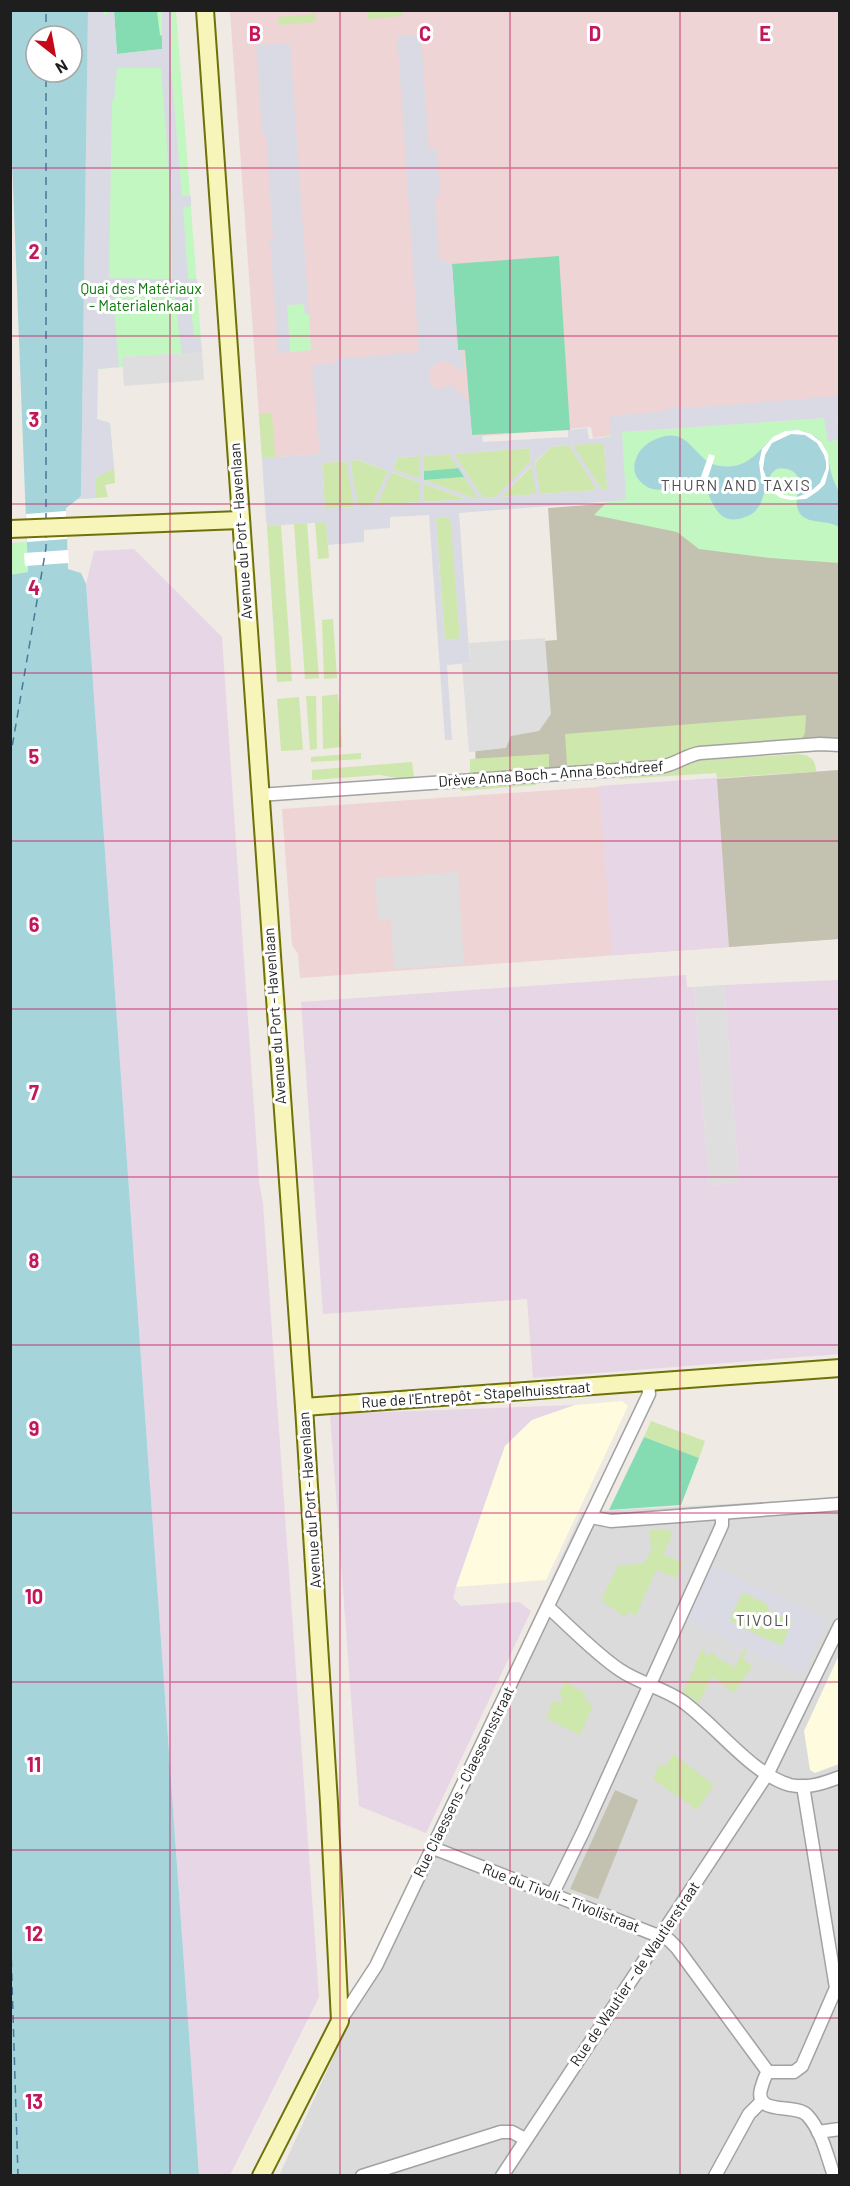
<svg xmlns="http://www.w3.org/2000/svg" width="850" height="2186" viewBox="0 0 850 2186" font-family="Barlow,sans-serif">
	<rect width="100%" height="100%" fill="#efeae4"/>
	<path fill="#dcdbdb" d="M839,1498V2175L279,2176L582,1512Z"/>
	<g fill="#efd4d5">
		<path d="M230,11H839V417L622,432L611,436L593,438L591,427L472,437L425,447L262,458Z"/>
		<path d="M839,770V939L300,978L298,954L292,945L282,809Z"/>
	</g>
	<g fill="#e7d6e6">
		<path d="M134,549L222,637L259,1182L263,1204L319,1997L230,2175H199L86,584L94,551Z"/>
		<path d="M717,778L729,947L612,955L599,786Z"/>
		<path d="M686,975L687,987H694L709,1185L739,1182L724,985L839,980V1354L533,1378L527,1299L323,1314L301,1002Z"/>
		<path d="M575,1405L532,1420L505,1446L456,1587L453,1598L461,1606L519,1602L531,1611L426,1833L359,1806L330,1414Z"/>
	</g>
	<g fill="#fefbde">
		<path d="M622,1401L628,1406L546,1580L456,1587L505,1446L532,1420L575,1405Z"/>
		<path d="M839,1655V1764L815,1773L810,1770L804,1731Z"/>
	</g>
	<g fill="#c3c1b0">
		<path d="M641,501L839,548V739L801,740L705,747L662,761L476,774L472,646L557,640L548,508Z"/>
		<path d="M839,770V939L729,947L717,779Z"/>
		<path d="M615,1790L638,1800L598,1899L570,1889Z"/>
	</g>
	<g fill="#cee7ac">
		<path d="M367,11H402V16L368,19Z"/>
		<path d="M315,14L316,22L279,25L278,17Z"/>
		<path d="M272,413L275,457L262,458L259,414Z"/>
		<path d="M604,442L607,489L602,490L572,445Z"/>
		<path d="M569,445L597,490L540,494L535,463L551,447Z"/>
		<path d="M529,448L531,461L496,497L483,498L454,454Z"/>
		<path d="M449,454L459,468L424,471L423,456Z"/>
		<path d="M420,456V479L393,469L398,458Z"/>
		<path d="M358,460L388,471L372,506L358,507L350,461Z"/>
		<path d="M347,461L354,507L325,509L322,463Z"/>
		<path d="M532,466L537,494L501,497Z"/>
		<path d="M114,468L115,483L105,485L108,497L96,498V478Z"/>
		<path d="M391,472L420,483V502L376,505Z"/>
		<path d="M465,477L479,498H473L424,480Z"/>
		<path d="M424,484L466,499L424,502Z"/>
		<path d="M451,517L460,639L445,640L436,518Z"/>
		<path d="M315,522H326L329,558L318,559Z"/>
		<path d="M307,523L319,678L305,679L294,524Z"/>
		<path d="M281,525L292,681L277,682L267,526Z"/>
		<path d="M333,619L337,678L324,679L322,620Z"/>
		<path d="M338,694L342,747L323,749L322,696Z"/>
		<path d="M306,696H316L317,749L310,750Z"/>
		<path d="M299,697L303,750L281,751L277,699Z"/>
		<path d="M806,715L805,733L802,739L795,741L700,747L688,749L666,760L567,766L565,734Z"/>
		<path d="M361,753V759L311,762V757Z"/>
		<path d="M549,754V769L470,774V759Z"/>
		<path d="M799,754C810,755 816,760 816,772C783,773 750,776 717,778L716,773L620,779L619,776L660,773L699,760Z"/>
		<path d="M412,762L414,778H397L380,775L312,780V770Z"/>
		<path d="M535,782L536,785L461,791V787Z"/>
		<path d="M651,1421L705,1441L699,1458L644,1437Z"/>
		<path d="M664,1529L673,1533L663,1554L683,1563L676,1578L656,1570L636,1615L628,1612L625,1617L601,1600L618,1566L644,1563L651,1551L650,1530Z"/>
		<path d="M743,1592L768,1604L770,1610L792,1622L782,1646L732,1623L730,1617Z"/>
		<path d="M745,1648L747,1649L743,1659L752,1666L734,1693L712,1676L699,1703L683,1692L693,1670L695,1671L696,1668L694,1667L702,1649L704,1650L703,1653L709,1656L711,1652L716,1655L715,1657L735,1667Z"/>
		<path d="M565,1681L587,1695L584,1699L593,1706L580,1735L546,1718L553,1701L560,1703L563,1698L559,1695Z"/>
		<path d="M673,1754L714,1785L697,1810L653,1779L660,1764L665,1767Z"/>
	</g>
	<g fill="#c3f7c2">
		<path d="M88,11H176L202,352L123,357V367L98,369L97,419L110,423L114,468L96,478V498L78,499L83,486Z"/>
		<path d="M304,304L305,314H309L311,350L290,352L287,305Z"/>
		<path d="M839,417V563L770,558L699,549L677,532L594,515L608,501L604,437L611,436V433Z"/>
		<path d="M27,542V553L24,554L28,572L11,575V543Z"/>
	</g>
	<g fill="#85dbb2">
		<path d="M114,11H157L160,35L162,36V49L117,54Z"/>
		<path d="M559,256L570,430L472,435L465,350H458L452,264Z"/>
		<path d="M459,468L465,477L424,480V471Z"/>
		<path d="M644,1437L699,1458L681,1505L609,1510Z"/>
	</g>
	<g fill="#dedede">
		<path d="M202,352L204,380L124,386L122,357Z"/>
		<path d="M545,638L551,714L539,731L511,736L506,748L469,752L462,664L470,663L469,643Z"/>
		<path d="M458,872L464,964L394,969L391,920H378L375,878Z"/>
		<path d="M724,985L739,1182L709,1185L694,987Z"/>
	</g>
	<g fill="#d9dae4" fill-rule="evenodd">
		<path d="M88,11H104L103,15H107L108,11H114L117,54L162,49V11H171V68L182,196H191V206L183,207L188,279H197L198,290L189,291L194,337H200L202,352L182,354L174,292L113,296L119,367L98,369L97,419L110,423L114,468L96,478V498L78,499L81,494ZM117,68H161L171,201L172,279L109,278L112,101L114,100Z"/>
		<path d="M397,35L421,36L429,150H437L440,196L435,197L439,259H445V264H452L458,350H462L463,368L458,371L451,363L446,361L436,363L429,371V382L432,386L440,391V388L452,385L469,401L472,437L482,436L483,442L568,437V430L587,428L589,439L611,437L610,416L664,411L665,409L687,406L688,408L839,396V415L837,416L839,439L828,442L824,418L622,432L626,500L459,513L470,663L447,665L452,740H445L429,515L390,517V528L364,530V542L328,545L326,522L267,526L266,520L262,458L320,454L312,365L336,363V359L419,352ZM604,443L607,489L602,490L573,445ZM569,445L597,490L540,494L535,462L551,447ZM529,448L531,461L496,497L483,498L454,454ZM449,454L478,498H473L424,480V456ZM420,456V479L393,469L398,458ZM359,460L388,471L372,506H358L350,461ZM346,461L354,507L325,509L322,463ZM531,466L536,494L502,497V496ZM392,472L420,483V502L377,505ZM424,484L464,498V499L424,502ZM450,517L460,638L445,640L436,518Z"/>
		<path d="M290,43L309,314H305L304,304L287,305L290,352L278,353L270,240H273L266,134H262L256,45Z"/>
		<path d="M709,1563L828,1620L802,1675L684,1619ZM743,1592L767,1604L769,1610L792,1622L782,1646L732,1623L730,1617Z"/>
	</g>
	<g fill="#a6d4db" fill-rule="evenodd">
		<path d="M88,10L81,495L79,498L66,508L68,569L81,573L86,584L199,2175L11,2176L10,575L28,572L12,160V11ZM36,36H72V72H36Z"/>
		<path d="M794,430C825,433 826,450 832,476C834,482 837,487 839,493C842,503 839,517 839,527C827,519 806,525 799,512C791,499 809,474 787,469C760,462 772,506 748,516C711,532 713,488 699,483C682,477 658,503 639,480C634,474 633,466 636,459C639,450 645,444 654,440C691,422 693,463 720,466C760,471 760,433 794,430Z"/>
	</g>
	<g fill="#fff" fill-rule="evenodd">
		<path d="M798,430L811,434L821,442L828,454L829,469L825,484L818,491L806,499L791,500L781,498L769,490L761,478L759,463L762,449L773,437L785,431ZM791,434L805,435L817,443L824,455L826,462V469L820,483L810,492L797,497L784,495L772,487L768,482L763,469L765,455L772,443Z"/>
		<path d="M709,454L715,456L703,493L696,491Z"/>
		<path d="M66,511L67,539L27,542L26,514Z"/>
		<path d="M68,550L69,563L25,566L24,553Z"/>
	</g>
	<g fill="none" stroke-linecap="round" stroke-linejoin="round">
		<g stroke="#48789b" stroke-width="1.5" stroke-dasharray="8 6" stroke-linecap="butt">
			<path d="M46,36V10"/>
			<path d="M46,521V72"/>
			<path d="M10,759L46,548V535"/>
			<path d="M10,1917L18,2176"/>
		</g>
		<defs>
			<g id="street">
				<path d="M259,795L660,767C675,765 686,755 700,753L820,744L840,745"/>
				<path d="M591,1517L611,1521L840,1504"/>
				<path d="M548,1607C569,1626 597,1655 620,1670C639,1683 663,1688 682,1701C715,1724 751,1774 790,1785C808,1789 824,1783 840,1777"/>
				<path d="M433,1848L669,1940L677,1948L768,2072"/>
				<path d="M552,1895L583,1832L722,1525V1513"/>
				<path d="M340,2021L376,1966L649,1394L648,1381"/>
				<path d="M768,2072H794L802,2066L836,1988L803,1786"/>
				<path d="M768,2072C764,2077 763,2083 761,2089C754,2116 795,2103 807,2115C822,2131 827,2156 834,2176"/>
				<path d="M818,2132L840,2129"/>
				<path d="M362,2176L501,2132H512L525,2139"/>
				<path d="M502,2176L768,1773L840,1625"/>
				<path d="M715,2176L749,2114L762,2101"/>
			</g>
			<g id="secondary">
				<path d="M205,10L304,1407L329,1803L340,2021L261,2176"/>
				<path d="M10,529L240,520"/>
				<path d="M304,1407L840,1368"/>
			</g>
		</defs>
		<use href="#street" stroke="#a2a2a2" stroke-width="15"/>
		<use href="#secondary" stroke="#6f7109" stroke-width="20"/>
		<use href="#street" stroke="#fff" stroke-width="12"/>
		<use href="#secondary" stroke="#f7f5ba" stroke-width="16"/>
	</g>
	<path fill="none" stroke="#c2185b" stroke-width="1.5" stroke-opacity="0.55" d="M170,10V2176M340,10V2176M510,10V2176M680,10V2176M10,168H840M10,336H840M10,504H840M10,673H840M10,841H840M10,1009H840M10,1177H840M10,1345H840M10,1513H840M10,1682H840M10,1850H840M10,2018H840"/>
	<g text-anchor="middle" stroke-width="6" stroke-linejoin="round" paint-order="stroke">
		<g font-size="15" fill="#10780f" stroke="#fff">
			<text x="141" y="294">Quai des Matériaux<tspan x="141" dy="17">- Materialenkaai</tspan></text>
		</g>
		<g font-size="15" fill="#1e1e1e" stroke="#fff">
			<text transform="translate(241 531) rotate(-94)" y="5">Avenue du Port - Havenlaan</text>
			<text transform="translate(551 774) rotate(-4)" y="5">Drève Anna Boch - Anna Bochdreef</text>
			<text transform="translate(275 1016) rotate(-94)" y="5">Avenue du Port - Havenlaan</text>
			<text transform="translate(476 1395) rotate(-4)" y="5">Rue de l'Entrepôt - Stapelhuisstraat</text>
			<text transform="translate(310 1500) rotate(-94)" y="5">Avenue du Port - Havenlaan</text>
			<text transform="translate(464 1782) rotate(-64)" y="5">Rue Claessens - Claessensstraat</text>
			<text transform="translate(561 1898) rotate(21)" y="5">Rue du Tivoli - Tivolistraat</text>
			<text transform="translate(635 1974) rotate(-56)" y="5">Rue de Wautier - de Wautierstraat</text>
		</g>
		<g font-size="16" letter-spacing="1.5" fill="#515151" stroke="#fff">
			<text x="736" y="491">THURN AND TAXIS</text>
			<text x="763" y="1626">TIVOLI</text>
		</g>
	</g>
	<g font-size="20" text-anchor="middle" font-weight="bold" fill="#c2185b" stroke="#fff" stroke-width="6" stroke-linejoin="round" paint-order="stroke">
		<text x="255" y="41">B</text>
		<text x="425" y="41">C</text>
		<text x="595" y="41">D</text>
		<text x="765" y="41">E</text>
		<text x="34" y="259">2</text>
		<text x="34" y="427">3</text>
		<text x="34" y="595">4</text>
		<text x="34" y="764">5</text>
		<text x="34" y="932">6</text>
		<text x="34" y="1100">7</text>
		<text x="34" y="1268">8</text>
		<text x="34" y="1436">9</text>
		<text x="34" y="1604">10</text>
		<text x="34" y="1772">11</text>
		<text x="34" y="1941">12</text>
		<text x="34" y="2109">13</text>
	</g>
	<rect width="850" height="2186" fill="none" stroke="#1e1e1e" stroke-width="24"/>
	<g transform="translate(54 54) rotate(149)"><circle r="28" fill="#ffffff" stroke="#a5a5a5" stroke-width="1.5"/>
	<path d="M0-4.5L10 22L0 15L-10 22Z" fill="#c50719"/>
	<text y="-9" font-size="16" font-weight="bold" text-anchor="middle" fill="#1e1e1e">N</text>
	</g>
</svg>
